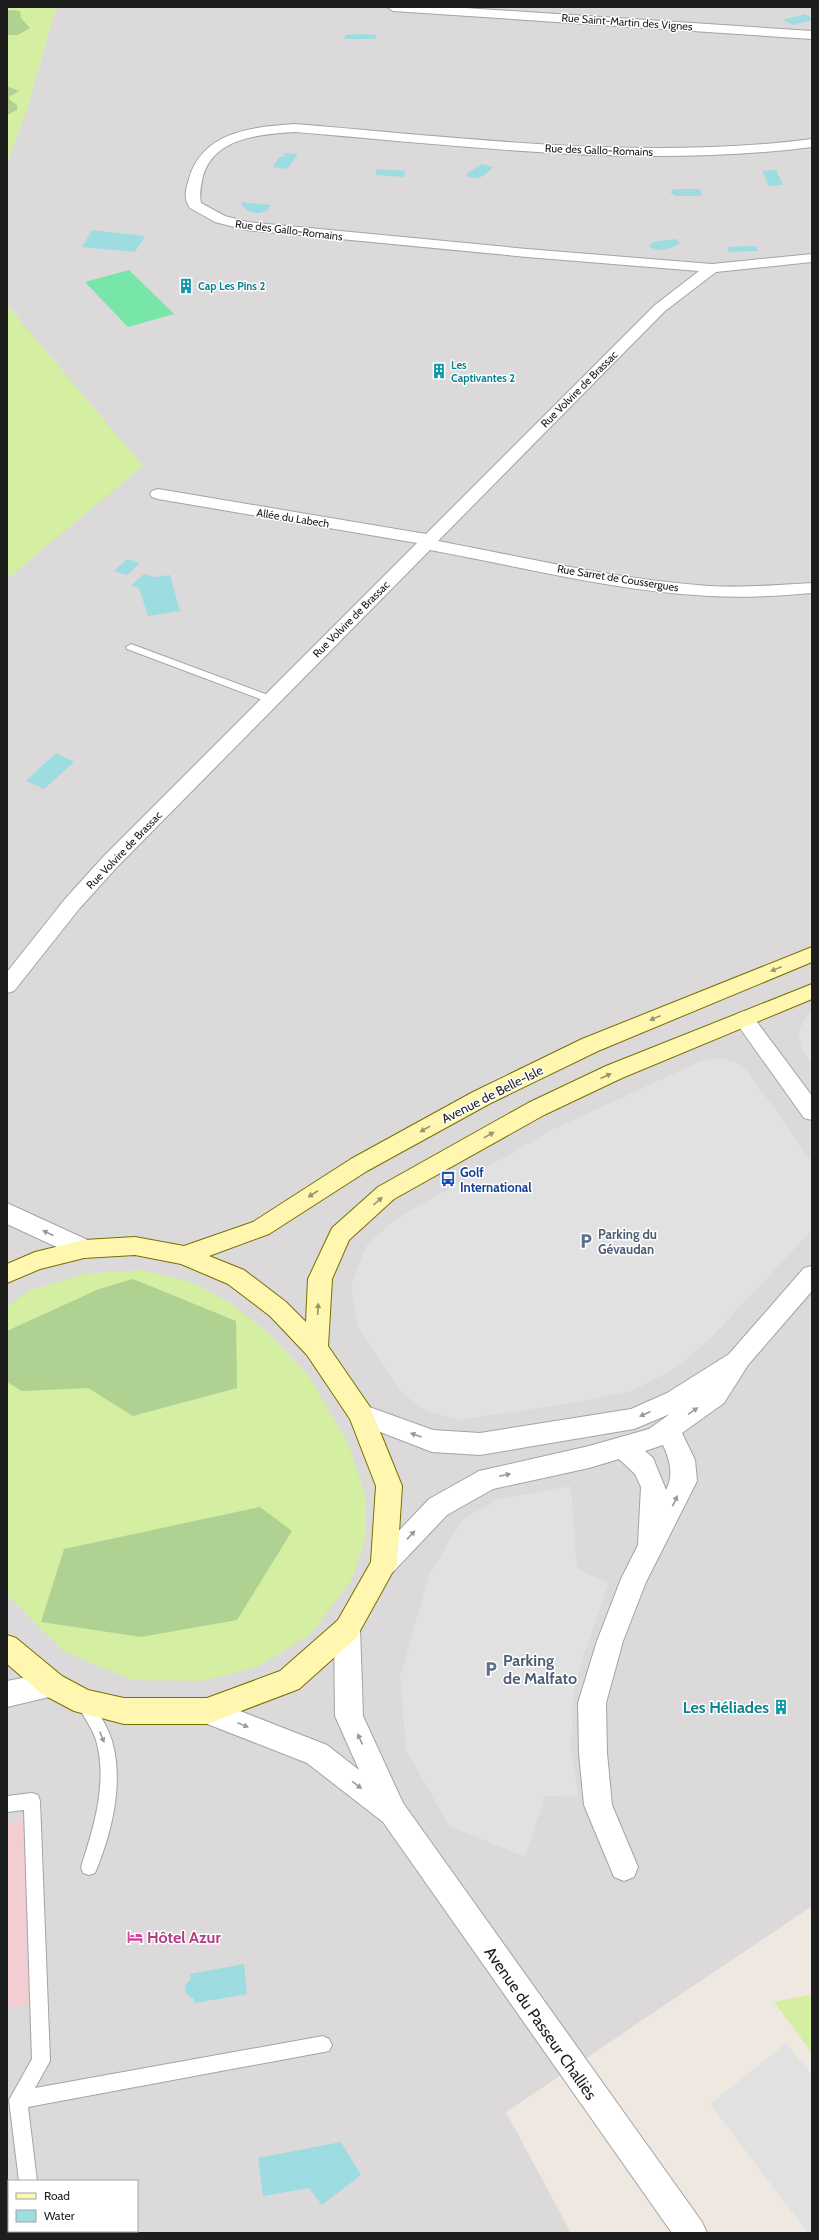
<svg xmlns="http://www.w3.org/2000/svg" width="819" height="2240" viewBox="0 0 819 2240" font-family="Cabin,sans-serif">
	<rect width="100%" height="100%" fill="#efe8e1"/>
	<path fill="#dbd9da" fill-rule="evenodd" d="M56,7H812V1906L506,2112L571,2233H7V579L142,466L7,305V163L28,106ZM9,2181H137V2231H9Z"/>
	<path fill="#f2ced3" d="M26,1820L34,2005L7,2008V1823Z"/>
	<g fill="#d4eea2">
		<path d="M7,7H56L28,106L7,163Z"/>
		<path d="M7,305L143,466L7,579Z"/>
		<path d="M142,1270L191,1282L232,1304L269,1334L308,1375L348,1443L366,1497V1537L352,1579L311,1634L257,1667L202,1681L132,1680L63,1651L7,1595V1307L30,1290L84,1274Z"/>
		<path d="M809,1995L812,1999V2053L774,2002Z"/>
	</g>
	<g fill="#afd292">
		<path d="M7,10L20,11L21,18L30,28L18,35H7Z"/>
		<path d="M7,86L19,91L9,97L10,100L17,105V110L7,115Z"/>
		<path d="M133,1279L236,1321L237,1388L133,1416L88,1388L22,1391L7,1382V1331L99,1289Z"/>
		<path d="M260,1507L292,1531L237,1620L141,1637L41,1622L64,1549Z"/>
	</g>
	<path fill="#78e5a9" d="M129,270L174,314L128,327L85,282Z"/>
	<g fill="#e1e1e1">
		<path d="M812,1013V1064L802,1051L798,1032L808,1014Z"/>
		<path d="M722,1058L737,1063L749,1073L812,1162V1230L709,1340L674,1369L632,1391L579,1402L459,1420L426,1411L401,1392L357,1325L351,1284L367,1245L394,1220L554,1129L703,1060Z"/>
		<path d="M571,1486L577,1569L609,1583L582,1661L573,1695L571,1749L578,1797L545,1796L525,1857L449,1826L406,1750L400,1677L429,1575L461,1521L495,1500Z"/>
		<path d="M786,2043L812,2075V2233H808L710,2104Z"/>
	</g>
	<g fill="#9ddce1">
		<path d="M805,14L812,18V20L793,25L783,20Z"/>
		<path d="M362,34L377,35L375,39H344L346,35Z"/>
		<path d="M285,153L298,154L287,169L273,167L279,157H283Z"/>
		<path d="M482,164L493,167C485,175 479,182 467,176V173Z"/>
		<path d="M377,169L405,171L404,177L375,175Z"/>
		<path d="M776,170L783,185L769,186L762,171Z"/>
		<path d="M674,189H700L702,196H675L670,192Z"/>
		<path d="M242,202L271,205L267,211C256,215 249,214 241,204Z"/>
		<path d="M92,230L145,236L135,252L82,247Z"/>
		<path d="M676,239L680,243C673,249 656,253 649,246L653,242Z"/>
		<path d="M756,246L758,251L729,252L727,247Z"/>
		<path d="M127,559L140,563L127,575L114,571Z"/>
		<path d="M144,574L154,577L170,575L180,611L148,616L139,588L131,586Z"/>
		<path d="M56,753L74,762L44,789L26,781Z"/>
		<path d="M244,1964L247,1994L195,2003L193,1998L186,1994L185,1985L191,1979L190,1974Z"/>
		<path d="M341,2142L361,2175L322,2205L309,2188L263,2196L258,2158Z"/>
	</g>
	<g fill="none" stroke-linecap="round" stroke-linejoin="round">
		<defs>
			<g id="lane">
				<path d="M131,644L276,698L277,700L272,703L268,702L127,649L126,647Z"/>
				<path d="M84,1694L90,1697C97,1711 107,1725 112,1741C124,1783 112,1833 95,1873L89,1875L83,1873L81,1867C94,1827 108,1782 96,1740C92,1727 82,1715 76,1702L78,1697Z"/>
				<path d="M32,1793L38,1795L40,1801L50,2061L35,2088L323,2036L329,2039L332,2045L329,2051L28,2107L37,2181H19L9,2100L32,2059L24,1810L7,1812V1796Z"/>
				<rect x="26" y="2231" width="18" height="2"/>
			</g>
			<g id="street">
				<path d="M387,7H450L812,31V39L393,11Z"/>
				<path d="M295,124C466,138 641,161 812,139V147C641,169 466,146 295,132C262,134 214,137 203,176C201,186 199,193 201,203L225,216L247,222L527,249L712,264L812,254V262L716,272L665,311L438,541C528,558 618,580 709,586C743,588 778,585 812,583V593C778,596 743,598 709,596C615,591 522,567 430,550L117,867L79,909L14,991L7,993V972L65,899L103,857L417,543L158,499L152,497L150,494L152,491L158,489L426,534L655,305L699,271L527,257L246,230L215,222L190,208C183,198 186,189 189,179C202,131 253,127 295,124Z"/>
				<path d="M744,1011L751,1014L812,1096V1120L804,1118L737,1024L733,1019L737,1014Z"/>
				<path d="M7,1203L92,1242L96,1249L92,1256L84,1258L76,1256L9,1225L7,1224Z"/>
				<path d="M812,1266V1291L748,1365L724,1403L682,1433L695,1460L697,1481L646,1582L623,1641L606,1703L607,1753L612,1805L638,1867L634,1877L624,1881L614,1877L584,1805L579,1753L578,1703L597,1641L621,1579L638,1545L641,1487L635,1474L619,1459L589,1468L493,1489L447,1515L393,1572L384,1576L375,1572L371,1564L375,1556L429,1499L479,1471L589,1446L649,1429L670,1414L634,1429L480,1455L432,1452L352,1421L349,1414L352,1407L361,1404L433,1430L480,1433L631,1409L667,1393L729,1354L804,1268ZM663,1445C670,1460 674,1475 666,1490L653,1458L645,1451Z"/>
				<path d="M347,1617L356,1620L360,1629L363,1716L403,1803L702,2222L707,2233H672L383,1822L307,1763L197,1720L193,1711L197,1702L207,1698L327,1745L359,1770L335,1716L334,1629L338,1620Z"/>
				<path d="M52,1672L62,1676L66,1685L62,1694L7,1707V1681Z"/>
			</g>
			<path id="secondary" d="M812,947V962L598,1051L489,1104L367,1171L269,1234L209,1256L244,1270L286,1302L306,1322L308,1279L332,1228L378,1187L528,1103L606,1066L812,984V999L622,1078L544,1115L394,1199L349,1240L332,1279L328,1346L370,1407L402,1486L397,1564L356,1638L299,1689L207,1724H124L74,1711L42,1694L7,1664V1635L16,1638L62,1676L88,1690L124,1698H207L280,1671L338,1620L371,1562L376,1486L350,1419L307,1355L270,1316L228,1284L181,1264L135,1255L84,1258L40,1269L7,1283V1264L35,1252L84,1240L135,1237L184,1246L253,1222L351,1159L473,1092L582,1039Z"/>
		</defs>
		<use href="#lane" stroke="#a4a4a4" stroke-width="2"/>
		<use href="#street" stroke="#a4a4a4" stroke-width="2"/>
		<use href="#secondary" stroke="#777100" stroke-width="2"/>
		<use href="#lane" fill="#fff" fill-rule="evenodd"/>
		<use href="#street" fill="#fff" fill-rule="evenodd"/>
		<use href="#secondary" fill="#fff6af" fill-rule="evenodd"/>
	</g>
	<defs><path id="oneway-solid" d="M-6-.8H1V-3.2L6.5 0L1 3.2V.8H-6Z"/></defs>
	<g fill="#99946d">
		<use href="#oneway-solid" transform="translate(776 969) rotate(158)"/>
		<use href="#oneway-solid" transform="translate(655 1018) rotate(158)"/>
		<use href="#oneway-solid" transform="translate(606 1076) rotate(-25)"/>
		<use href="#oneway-solid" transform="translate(425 1129) rotate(151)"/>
		<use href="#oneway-solid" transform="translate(489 1135) rotate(-29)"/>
		<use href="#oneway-solid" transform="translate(313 1194) rotate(147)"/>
		<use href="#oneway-solid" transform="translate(378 1201) rotate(-41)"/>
		<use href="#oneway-solid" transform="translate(318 1309) rotate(-87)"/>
	</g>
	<g fill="#999">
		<use href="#oneway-solid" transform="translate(48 1233) rotate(-156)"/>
		<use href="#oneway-solid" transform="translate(693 1411) rotate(-35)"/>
		<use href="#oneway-solid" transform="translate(645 1414) rotate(156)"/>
		<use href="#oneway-solid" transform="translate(416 1435) rotate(-160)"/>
		<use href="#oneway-solid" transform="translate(505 1475) rotate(-12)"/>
		<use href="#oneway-solid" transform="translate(675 1501) rotate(-65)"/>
		<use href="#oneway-solid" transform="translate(411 1535) rotate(-47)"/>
		<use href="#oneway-solid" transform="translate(243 1725) rotate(22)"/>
		<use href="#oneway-solid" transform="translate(102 1737) rotate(68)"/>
		<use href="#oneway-solid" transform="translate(360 1739) rotate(-114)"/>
		<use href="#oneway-solid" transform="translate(357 1785) rotate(38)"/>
	</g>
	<defs>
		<symbol id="building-bare" viewBox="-9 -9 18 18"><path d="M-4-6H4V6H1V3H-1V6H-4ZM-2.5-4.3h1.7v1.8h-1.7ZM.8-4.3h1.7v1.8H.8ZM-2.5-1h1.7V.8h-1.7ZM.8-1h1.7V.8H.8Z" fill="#0f9aa8" stroke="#fff" stroke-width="2.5" paint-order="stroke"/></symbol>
		<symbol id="bus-bare" viewBox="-9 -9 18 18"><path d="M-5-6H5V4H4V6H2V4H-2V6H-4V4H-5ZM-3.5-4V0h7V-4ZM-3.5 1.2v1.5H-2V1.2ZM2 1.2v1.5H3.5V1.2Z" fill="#1a4fb4" stroke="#fff" stroke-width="2.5" paint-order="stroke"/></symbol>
		<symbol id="parking-bare" viewBox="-9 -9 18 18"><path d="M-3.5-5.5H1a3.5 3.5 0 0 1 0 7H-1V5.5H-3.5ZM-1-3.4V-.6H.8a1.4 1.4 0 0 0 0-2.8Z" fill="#5c6f8a" stroke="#fff" stroke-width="2.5" paint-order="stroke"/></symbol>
		<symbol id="hotel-bare" viewBox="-9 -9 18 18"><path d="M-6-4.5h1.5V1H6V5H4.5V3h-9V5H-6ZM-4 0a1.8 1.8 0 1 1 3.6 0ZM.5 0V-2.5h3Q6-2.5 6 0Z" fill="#d1479c" stroke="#fff" stroke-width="2.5" paint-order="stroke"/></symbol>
	</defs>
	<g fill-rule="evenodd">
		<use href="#building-bare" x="175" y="275" width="22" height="22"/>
		<use href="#building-bare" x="428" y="360" width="22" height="22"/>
		<use href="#bus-bare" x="437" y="1168" width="22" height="22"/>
		<use href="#parking-bare" x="575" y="1230" width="22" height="22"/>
		<use href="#parking-bare" x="480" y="1658" width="22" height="22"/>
		<use href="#building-bare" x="770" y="1696" width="22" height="22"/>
		<use href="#hotel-bare" x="124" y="1926" width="22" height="22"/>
	</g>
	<g text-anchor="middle" stroke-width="3" stroke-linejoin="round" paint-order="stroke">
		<g font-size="11" fill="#1d1d1d" stroke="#fff">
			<text transform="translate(627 22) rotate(4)" y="4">Rue Saint-Martin des Vignes</text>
			<text transform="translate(599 150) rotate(2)" y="4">Rue des Gallo-Romains</text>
			<text transform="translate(289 230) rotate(7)" y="4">Rue des Gallo-Romains</text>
			<text transform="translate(579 389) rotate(-45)" y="4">Rue Volvire de Brassac</text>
			<text transform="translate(293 518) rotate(9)" y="4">Allée du Labech</text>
			<text transform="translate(618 578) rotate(9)" y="4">Rue Sarret de Coussergues</text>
			<text transform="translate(351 619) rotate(-45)" y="4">Rue Volvire de Brassac</text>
			<text transform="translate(124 850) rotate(-46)" y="4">Rue Volvire de Brassac</text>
		</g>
		<g font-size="11" font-weight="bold" fill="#0d838f" stroke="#fff" text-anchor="start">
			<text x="198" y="290">Cap Les Pins 2</text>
			<text x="451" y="369">Les<tspan x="451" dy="13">Captivantes 2</tspan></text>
		</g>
		<g font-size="13" fill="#1d1d1d" stroke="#fff">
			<text transform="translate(492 1094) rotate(-27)" y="5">Avenue de Belle-Isle</text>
		</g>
		<g font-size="13" font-weight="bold" fill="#164399" stroke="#fff" text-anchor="start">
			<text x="460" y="1177">Golf<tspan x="460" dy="15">International</tspan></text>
		</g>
		<g font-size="13" font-weight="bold" fill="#4e5e75" stroke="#fff" text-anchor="start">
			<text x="598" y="1239">Parking du<tspan x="598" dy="15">Gévaudan</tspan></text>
		</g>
		<g font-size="16" font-weight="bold" fill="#4e5e75" stroke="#fff" text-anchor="start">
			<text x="503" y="1666">Parking<tspan x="503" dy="18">de Malfato</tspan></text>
		</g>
		<g font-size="16" font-weight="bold" fill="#0d838f" stroke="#fff" text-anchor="end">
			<text x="769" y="1713">Les Héliades</text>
		</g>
		<g font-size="16" font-weight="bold" fill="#b23c85" stroke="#fff" text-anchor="start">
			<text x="147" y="1943">Hôtel Azur</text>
		</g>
		<g font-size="16" fill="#1d1d1d" stroke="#fff">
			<text transform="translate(541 2023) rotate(55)" y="6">Avenue du Passeur Challiès</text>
		</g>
	</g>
	<rect width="819" height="2240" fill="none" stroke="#1d1d1d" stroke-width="16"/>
	<rect x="8" y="2180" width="130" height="52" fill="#ffffff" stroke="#a5a5a5"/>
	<rect x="16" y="2193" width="20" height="6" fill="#fff6af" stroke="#a5a5a5"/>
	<text x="44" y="2200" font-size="12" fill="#1d1d1d">Road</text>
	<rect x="16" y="2210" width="20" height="12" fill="#9ddce1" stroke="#a5a5a5"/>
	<text x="44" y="2220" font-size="12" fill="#1d1d1d">Water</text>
</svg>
